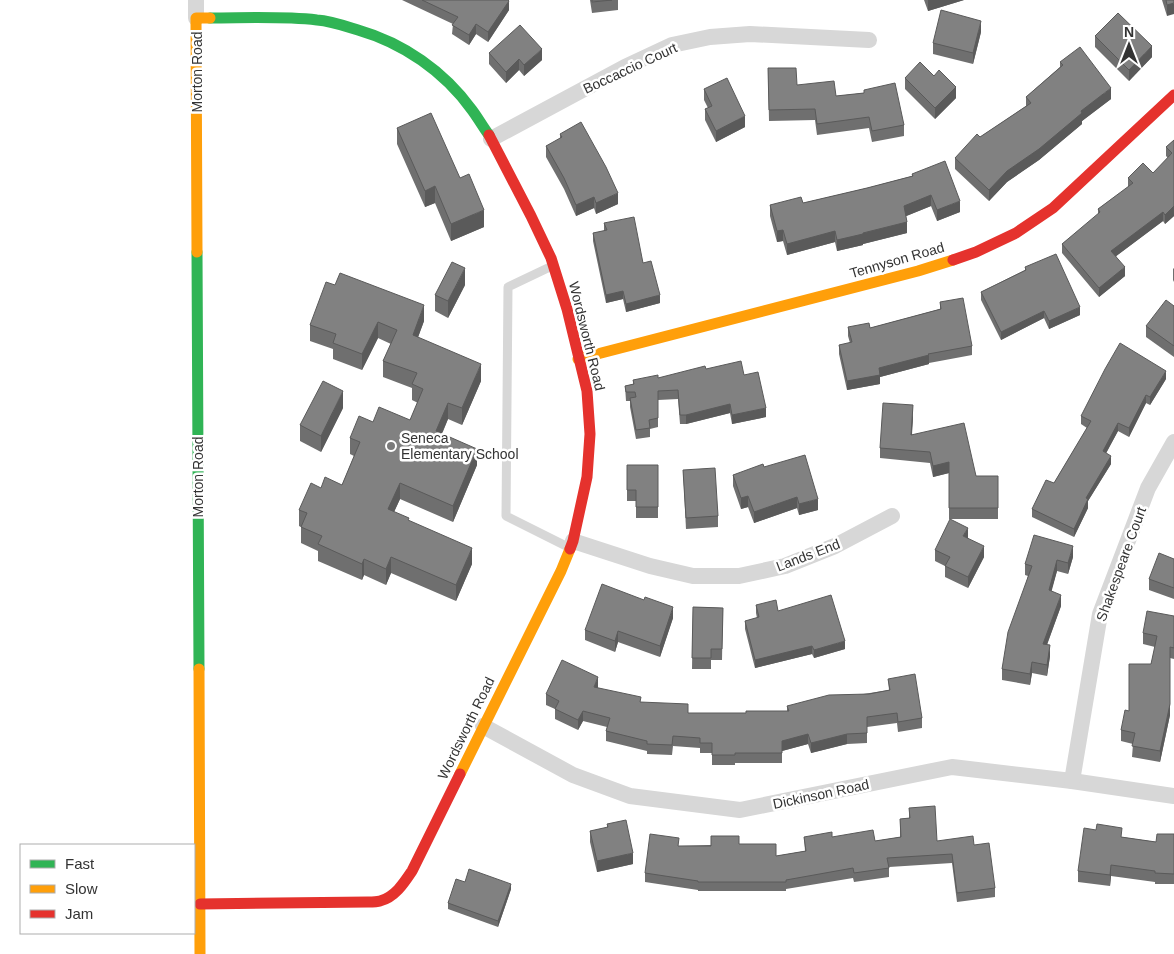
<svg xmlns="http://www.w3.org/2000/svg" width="1174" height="954" viewBox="0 0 1174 954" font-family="Helvetica,sans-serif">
	<rect width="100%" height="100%" fill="#fff"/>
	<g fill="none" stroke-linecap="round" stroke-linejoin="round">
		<path stroke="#d7d7d7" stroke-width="9" d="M552,266L508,287L506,516L570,548"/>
		<g stroke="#d7d7d7" stroke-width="16">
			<path d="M196,0V18"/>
			<path d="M491,139L625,67L672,45L710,37L750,34L869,40"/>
			<path d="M573,541L650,566L693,576H739L785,566L835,546L892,516"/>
			<path d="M483,726L573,775L630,796L740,810L952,767L1072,781L1174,796"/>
			<path d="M1072,781L1100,614L1148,488L1174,442"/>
		</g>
		<g stroke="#30b455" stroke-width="11">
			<path d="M210,18C245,18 282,16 317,20C331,21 345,26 358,30C403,43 444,71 472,110C478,118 483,127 489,135"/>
			<path d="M197,252L199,669"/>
		</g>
		<g stroke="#ff9f0a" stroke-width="11">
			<path d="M197,252L196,18H210"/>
			<path d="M578,359L918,271L953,260"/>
			<path d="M199,669L200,954"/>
			<path d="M460,774L561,571L570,549"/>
		</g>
		<g stroke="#e5322d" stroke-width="11">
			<path d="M489,135L531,216L551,258L567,309L587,391L590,434L587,477L573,541L570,549"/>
			<path d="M953,260L976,252L1016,233L1053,208L1174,95"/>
			<path d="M200,904L368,902C372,902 377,902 380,901C395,897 404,883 412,871L460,774"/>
		</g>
	</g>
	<g fill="#6f6f6f">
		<path d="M402,0H508L509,10L488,42L476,34L469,45L452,34L453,24Z"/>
		<path d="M590,0H618V10L592,13Z"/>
		<path d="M924,0H964L928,11Z"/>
		<path d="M1162,0H1174L1167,16Z"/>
		<path d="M981,32L973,64L933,54V43Z"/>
		<path d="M1095,36L1152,57L1129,81L1095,47Z"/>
		<path d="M489,53L542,60L524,76L519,70L506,83L489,64Z"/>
		<path d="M1060,62L1111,99L1082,121V124L1039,160L1007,182L989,201L955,169V158L980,137L1026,106V97L1060,67Z"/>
		<path d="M768,68L797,85L836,96L864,93V90L904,125V136L872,142L869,128L817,135L815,120L769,121Z"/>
		<path d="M905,78L956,98L935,119L905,89Z"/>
		<path d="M704,89L745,127L716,142L705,120V109L708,108L704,100Z"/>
		<path d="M397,128L484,227L451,241L435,203L425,207L397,144Z"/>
		<path d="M560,134L618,204L596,214L594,208L576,216L564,189L546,157V146L560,139Z"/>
		<path d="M1174,140V216L1165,224L1163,221L1116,256L1125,276L1099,297L1062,253V244L1098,215V209L1128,187V178L1153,173L1168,158L1166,156V147Z"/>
		<path d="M912,174L960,212L937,221L931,206L906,216L907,233L863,244V245L837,251L835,242L787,255L783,241L777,242L770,216V205L803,203L867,188L912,176Z"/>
		<path d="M604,223L643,263L660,303L626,312L623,299L606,303L593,241V233L604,231Z"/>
		<path d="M1025,267L1080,315L1049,329L1044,318L1001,340L981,300V292L1025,270Z"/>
		<path d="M1174,268V282L1173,280V269Z"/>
		<path d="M335,285L424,321L418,337L481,381L462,425L448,419L442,434L477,465L453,522L400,499L394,512L472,564L456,601L391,573L386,585L364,575L362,580L318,561V551L301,543V527L299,526V510L321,488L342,485L354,456L350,454V438L373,422L410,420L418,403L412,400V388L383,377V361L391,344L378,338L362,370L333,359V349L310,341V325Z"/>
		<path d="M465,285L448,318L435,311V295Z"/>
		<path d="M940,302L972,346V355L929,363V364L880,377V384L847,390L839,354V345L850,343L848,336V327L870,328L940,309Z"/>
		<path d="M1174,306V357L1146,337V326Z"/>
		<path d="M706,369L744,375L766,417L732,424L730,413L686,424H680L678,399L658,400V427L650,429V437L636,439L630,407V401H626L625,386L633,384V380L658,378Z"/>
		<path d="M1166,379L1150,405L1146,403L1129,437L1118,431L1106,453L1111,464L1088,501V508L1074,537L1032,517V509L1054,483L1087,428L1081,424V416Z"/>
		<path d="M343,408L321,452L300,441V425Z"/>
		<path d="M913,416L912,435L976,476H998V519H949V473L933,477L930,463L880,458V448Z"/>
		<path d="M627,465H658V518H636V501H627Z"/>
		<path d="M764,467L818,510L799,515L797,508L754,523L748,507L741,509L733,486V475Z"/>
		<path d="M683,470L718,516V527L686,529Z"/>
		<path d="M968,538L984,557L968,588L945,577V566L935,561V550Z"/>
		<path d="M1073,557L1068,574L1057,571L1051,591L1061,606L1047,645L1050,656L1047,676L1032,673L1030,685L1002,680V669L1028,576L1025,575V564Z"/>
		<path d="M1174,559V599L1149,590V579Z"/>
		<path d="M644,600L673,618L660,657L618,642L615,652L585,640V630Z"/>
		<path d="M756,605L778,611L845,649L814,658L812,654L755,668L745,629V621L757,618L756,613Z"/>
		<path d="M693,607L723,608L722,660H711V669H692Z"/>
		<path d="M1174,616V659L1170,658V715L1160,762L1132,757L1133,744L1121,741V730L1129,711L1151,664L1155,647L1143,644V633Z"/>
		<path d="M888,679L922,718V728L898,732L897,723L867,727V743L847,744L811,753L808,744L782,751V763H735V765H712V753H700V748L673,746L672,755L647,754V751L606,741V731L607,727L583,721L578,730L555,719V709L546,705V694L598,687V688L641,702L688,713H746L787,711V706L889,690Z"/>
		<path d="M909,808L937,841L974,845L995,888V897L957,902L952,863L889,867V877L854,882L853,878L786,889V891H698V890L645,882V873L679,846L739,844L776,856L805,851L804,837H832L875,841L900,837V819L909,818Z"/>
		<path d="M607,824L633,864L597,872L590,842V831L607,828Z"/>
		<path d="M1174,834V884H1155V882L1111,876L1110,886L1078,882V871L1122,837L1156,842Z"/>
		<path d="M465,882L511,889L498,927L448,909V903Z"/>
	</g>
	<g fill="#5a5a5a">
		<path d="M928,0H964L928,11Z"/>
		<path d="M509,1V10L488,42V32Z"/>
		<path d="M1174,3V14L1167,16V5Z"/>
		<path d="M981,21V32L973,64V53Z"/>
		<path d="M476,24V34L469,45V35Z"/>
		<path d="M1152,46V57L1129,81V70Z"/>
		<path d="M542,49V60L524,76V65Z"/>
		<path d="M519,59V70L506,83V72Z"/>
		<path d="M956,87V98L935,119V108Z"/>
		<path d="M1111,88V99L1082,121V124L1039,160L1007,182L989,201V190L1007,171L1081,111Z"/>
		<path d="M745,116V127L716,142V131Z"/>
		<path d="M435,186V203L425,207V191Z"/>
		<path d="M618,193V204L596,214V203Z"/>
		<path d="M931,195V206L904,217V206Z"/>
		<path d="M594,197V208L576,216V205Z"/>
		<path d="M960,201V212L937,221V210Z"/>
		<path d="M1174,206V216L1165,224V215Z"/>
		<path d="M484,210V227L451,241V224Z"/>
		<path d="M1163,212V221L1111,260V251Z"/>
		<path d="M907,222V233L863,244V245L837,251V240Z"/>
		<path d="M783,230V241L777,242V231Z"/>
		<path d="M835,231V242L787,255V244Z"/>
		<path d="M1125,267V276L1099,297V288Z"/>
		<path d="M465,268V285L448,318V301Z"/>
		<path d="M623,291V299L606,303V295Z"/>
		<path d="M660,295V303L626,312V304Z"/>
		<path d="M424,305V321L413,351V335Z"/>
		<path d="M1080,307V315L1049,329V321Z"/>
		<path d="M1044,311V318L1001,340V332Z"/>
		<path d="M378,322V338L362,370V354Z"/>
		<path d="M929,355V364L880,377V384L847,390V381L879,368Z"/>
		<path d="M481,364V381L462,425V408Z"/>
		<path d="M1166,371V379L1150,405V397Z"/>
		<path d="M343,391V408L321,452V436Z"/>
		<path d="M1146,395V403L1129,437V428Z"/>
		<path d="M448,403V419L436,447V431Z"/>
		<path d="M730,404V413L686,424V415Z"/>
		<path d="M913,405V416L911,446V435Z"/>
		<path d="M766,408V417L732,424V415Z"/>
		<path d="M1118,423V431L1103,459V451Z"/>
		<path d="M477,449V465L453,522V506Z"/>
		<path d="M1111,456V464L1088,501V508L1074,537V529L1086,498Z"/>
		<path d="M949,462V473L933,477V466Z"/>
		<path d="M400,483V499L388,525V509Z"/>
		<path d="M748,496V507L741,509V498Z"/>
		<path d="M797,497V508L754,523V512Z"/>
		<path d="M818,499V510L799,515V504Z"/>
		<path d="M968,528V539L963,536Z"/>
		<path d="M984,546V557L968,588V577Z"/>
		<path d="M1073,546V557L1068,574V563Z"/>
		<path d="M472,548V564L456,601V585Z"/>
		<path d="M391,557V573L386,585V569Z"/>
		<path d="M364,559V575L362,580V564Z"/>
		<path d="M1057,560V571L1049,601V590Z"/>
		<path d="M1061,595V606L1043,655V644Z"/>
		<path d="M673,607V618L660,657V646Z"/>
		<path d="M618,631V642L615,652V641Z"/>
		<path d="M845,641V649L814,658V650Z"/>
		<path d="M1050,645V656L1047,676V665Z"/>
		<path d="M812,646V654L755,668V660Z"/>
		<path d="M1032,662V673L1030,685V674Z"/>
		<path d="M598,677V687L594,697V687Z"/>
		<path d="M1170,704V715L1160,762V751Z"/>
		<path d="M583,711V721L578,730V720Z"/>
		<path d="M808,734V744L782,751V741Z"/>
		<path d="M847,734V744L811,753V743Z"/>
		<path d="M633,853V864L597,872V861Z"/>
		<path d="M1111,865V876L1110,886V875Z"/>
		<path d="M511,884V889L498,927V921Z"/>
	</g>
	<g fill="#818181" stroke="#5a5a5a">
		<path d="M422,0H508L509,1L488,32L476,24L469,35L452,25L458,17Z"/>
		<path d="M592,0H612L592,2Z"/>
		<path d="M1166,0H1174V3L1167,5Z"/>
		<path d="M941,10L981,21L973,53L933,43Z"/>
		<path d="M1118,13L1152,46L1129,70L1095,36Z"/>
		<path d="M520,25L542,49L524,65L519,59L506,72L489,53Z"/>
		<path d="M1080,47L1111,88L1081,111L1082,113L1039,149L1007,171L989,190L955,158L977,134L980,137L1031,103L1026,97L1063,65L1060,62Z"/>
		<path d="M920,62L934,76L939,70L956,87L935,108L905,78Z"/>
		<path d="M768,68H796L797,85L834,81L836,96L864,93V90L895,83L904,125L872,131L869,117L817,124L815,109L769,110Z"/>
		<path d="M727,78L745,116L716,131L705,109L712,106L704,89Z"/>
		<path d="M431,113L460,178L469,174L484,210L451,224L435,186L425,191L397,128Z"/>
		<path d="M581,122L606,167L618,193L596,203L594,197L576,205L564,178L546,146L562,137L560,134Z"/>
		<path d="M1174,140V206L1165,215L1163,212L1111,251L1125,267L1099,288L1062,244L1100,212L1098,209L1133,183L1128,178L1143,163L1153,173L1172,153L1166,147Z"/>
		<path d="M945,161L960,201L937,210L931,195L904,206L907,222L863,233V234L837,240L835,231L787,244L783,230L777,231L770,205L801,197L803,203L867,188L913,176L912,174Z"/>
		<path d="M634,217L643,263L651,261L660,295L626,304L623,291L606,295L593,233L607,230L604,223Z"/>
		<path d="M1056,254L1080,307L1049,321L1044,311L1001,332L981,292L1026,270L1025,267Z"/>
		<path d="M452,262L465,268L448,301L435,295Z"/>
		<path d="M340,273L424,305L413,335L481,364L462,408L448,403L436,431L477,449L453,506L400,483L388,509L409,518L408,520L472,548L456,585L391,557L386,569L364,559L362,564L318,544L322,536L301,527L307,513L299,510L311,483L321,488L325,477L342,485L360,442L350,438L359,416L373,422L379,407L410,420L423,389L412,384L417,373L383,361L397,330L378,322L362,354L333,343L336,334L310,325L326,282L335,285Z"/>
		<path d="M963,298L972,346L928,354L929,355L879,368L880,375L847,381L839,345L852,342L848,327L869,323L870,328L941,309L940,302Z"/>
		<path d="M1166,300L1174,306V346L1146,326Z"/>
		<path d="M1120,343L1166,371L1150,397L1146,395L1129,428L1118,423L1103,451L1111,456L1086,498L1088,499L1074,529L1032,509L1046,480L1054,483L1091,421L1081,416L1105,369Z"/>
		<path d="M741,361L744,375L758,372L766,408L732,415L730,404L686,415H680L678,390L658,391V418L649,420L650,428L636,430L630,398L636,397L635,392H626L625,386L634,384L633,380L658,375V378L705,366L706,369Z"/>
		<path d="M323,381L343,391L321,436L300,425Z"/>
		<path d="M883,403L913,405L911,435L964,423L976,476H998V508H949V462L933,466L930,452L880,448Z"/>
		<path d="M805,455L818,499L799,504L797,497L754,512L748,496L741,498L733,475L763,464L764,467Z"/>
		<path d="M627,465H658V507H636V490H627Z"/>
		<path d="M715,468L718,516L686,518L683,470Z"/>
		<path d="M950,519L968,528L963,536L984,546L968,577L945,566L950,557L935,550Z"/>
		<path d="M1034,535L1073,546L1068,563L1057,560L1049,590L1061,595L1043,644L1050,645L1047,665L1032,662L1030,674L1002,669L1008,632L1032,566L1025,564Z"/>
		<path d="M1159,553L1174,559V588L1149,579Z"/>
		<path d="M602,584L644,600L645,597L673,607L660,646L618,631L615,641L585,630Z"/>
		<path d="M831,595L845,641L814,650L812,646L755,660L745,621L759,617L756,605L776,600L778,611Z"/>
		<path d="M693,607L723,608L722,649H711V658H692Z"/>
		<path d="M1147,611L1174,616V648L1170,647V704L1160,751L1132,746L1135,733L1121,730L1125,710L1129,711V664H1151L1157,636L1143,633Z"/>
		<path d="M562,660L598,677L594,687L641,697L640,702L688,704V713H746V711H789L787,706L829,695L869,694L890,690L888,679L915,674L922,718L898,722L897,713L867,717V733L847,734L811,743L808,734L782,741V753H735V755H712V743H700V738L673,736L672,745L647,744V741L606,731L610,718L583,711L578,720L555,709L559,701L546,694Z"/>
		<path d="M935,806L937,841L973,836L974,845L989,843L995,888L957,893L952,854L887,858L889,868L854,873L853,868L786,880V882H698V881L645,873L650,834L679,838L678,846H711V836H739V844H776V856L806,851L804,837L832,832V837L873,830L875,841L901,837L900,819L910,818L909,808Z"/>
		<path d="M626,820L633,853L597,861L590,831L608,827L607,824Z"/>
		<path d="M1097,824L1122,828L1121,837L1156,842L1157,834H1174V874L1155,873V871L1111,865L1110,875L1078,871L1084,828L1096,830Z"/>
		<path d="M469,869L511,884L498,921L448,903L456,879L465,882Z"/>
	</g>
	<circle fill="#7a7a7a" stroke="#fff" stroke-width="2" cx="391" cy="446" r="5"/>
	<g text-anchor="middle" stroke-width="5" stroke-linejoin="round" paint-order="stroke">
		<g font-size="14" fill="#333" stroke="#fff">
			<text transform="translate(630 68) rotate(-25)" y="5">Boccaccio Court</text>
			<text transform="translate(197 72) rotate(-90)" y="5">Morton Road</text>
			<text transform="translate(897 260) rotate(-16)" y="5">Tennyson Road</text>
			<text transform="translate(587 336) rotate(76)" y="5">Wordsworth Road</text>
			<text transform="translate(198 477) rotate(-90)" y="5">Morton Road</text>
			<text transform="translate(808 555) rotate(-21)" y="5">Lands End</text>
			<text transform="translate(1121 564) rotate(-70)" y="5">Shakespeare Court</text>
			<text transform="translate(466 728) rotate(-64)" y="5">Wordsworth Road</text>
			<text transform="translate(821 794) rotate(-12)" y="5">Dickinson Road</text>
		</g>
		<g font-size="14" fill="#333" stroke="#fff" text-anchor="start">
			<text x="401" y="443">Seneca<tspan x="401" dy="16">Elementary School</tspan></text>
		</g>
	</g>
	<rect x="20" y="844" width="175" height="90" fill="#ffffff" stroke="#adadad"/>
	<rect x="30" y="860" width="25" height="8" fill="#30b455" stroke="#adadad"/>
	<text x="65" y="869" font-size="15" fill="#333333">Fast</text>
	<rect x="30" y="885" width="25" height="8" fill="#ff9f0a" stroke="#adadad"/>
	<text x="65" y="894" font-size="15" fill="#333333">Slow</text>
	<rect x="30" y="910" width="25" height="8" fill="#e5322d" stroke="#adadad"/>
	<text x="65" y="919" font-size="15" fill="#333333">Jam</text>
	<g transform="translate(1129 45)" stroke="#ffffff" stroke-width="4" paint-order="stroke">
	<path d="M0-4L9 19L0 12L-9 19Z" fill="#333333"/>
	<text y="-8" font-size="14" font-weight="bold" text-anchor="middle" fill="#333333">N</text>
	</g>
</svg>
